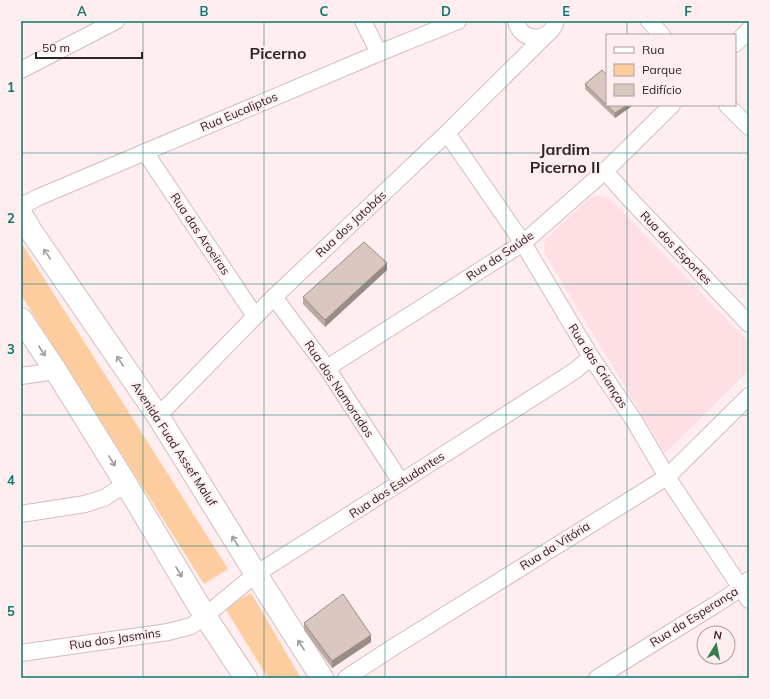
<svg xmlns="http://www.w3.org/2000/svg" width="770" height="699" viewBox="0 0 770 699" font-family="Mulish,sans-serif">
	<rect width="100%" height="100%" fill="#ffedef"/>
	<path fill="#fedfe4" d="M596,196L604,197L612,201L749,342V369L746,373L665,453L545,254L544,247L546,239L590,198Z"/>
	<g fill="#fdcda0">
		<path d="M21,242L228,569L204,584L21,295Z"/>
		<path d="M251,593L301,678H268L225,608Z"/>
	</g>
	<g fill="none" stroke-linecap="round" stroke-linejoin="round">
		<defs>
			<g id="minor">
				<path d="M363,21L379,53"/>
				<path d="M516,21C521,43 550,43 556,21"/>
				<path d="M649,21L662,35"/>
				<path d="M735,44L749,30"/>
				<path d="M21,70L116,21"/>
				<path d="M727,105L749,127"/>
				<path d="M447,133L523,243L591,357L635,422L667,477L749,600"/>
				<path d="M145,152L255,316"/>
				<path d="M605,171L626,195L749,324"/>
				<path d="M21,206L39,197L379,53L458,21"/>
				<path d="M274,297L327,368L401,482"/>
				<path d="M327,368L523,243L605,171L672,105"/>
				<path d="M21,376L56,371"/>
				<path d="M158,416L274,297L447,133L547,34"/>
				<path d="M21,514L85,504L104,498L126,484"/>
				<path d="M21,653L168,632L191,626L205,616L256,574L401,482L576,370L591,357"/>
				<path d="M346,678L392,648L667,477L749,396"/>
				<path d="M597,678L715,605L741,588L749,580"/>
			</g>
			<g id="secondary">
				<path d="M21,214L31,231L158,416L256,574L322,678"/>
				<path d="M21,319L56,371L126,484L205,616L246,678"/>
			</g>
		</defs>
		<use href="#minor" stroke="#d2bdc0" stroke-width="18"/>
		<use href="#secondary" stroke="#d2bdc0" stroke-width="24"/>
		<use href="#minor" stroke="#fff" stroke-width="16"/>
		<use href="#secondary" stroke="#fff" stroke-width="22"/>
	</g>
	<g fill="#bcaaa5">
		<path d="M585,84L632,105V106L615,118L585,89Z"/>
		<path d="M387,270L325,327L303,304V297Z"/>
		<path d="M304,623L371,642L332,668L304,630Z"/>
	</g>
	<g fill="#998b86">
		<path d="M627,105H632V106L615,118V113Z"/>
		<path d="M387,263V270L325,327V320Z"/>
		<path d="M371,635V642L332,668V661Z"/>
	</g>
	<g fill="#dbc6c0" stroke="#998b86">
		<path d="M602,70L607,75V105H627L615,113L585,84Z"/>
		<path d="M364,242L387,263L325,320L303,297Z"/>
		<path d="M343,594L371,635L332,661L304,623Z"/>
	</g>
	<defs><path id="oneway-shaft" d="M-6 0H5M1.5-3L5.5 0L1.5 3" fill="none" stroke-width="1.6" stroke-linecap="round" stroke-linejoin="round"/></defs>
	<g stroke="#a09c9d">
		<use href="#oneway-shaft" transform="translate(47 254) rotate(-124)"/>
		<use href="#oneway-shaft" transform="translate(42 351) rotate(57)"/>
		<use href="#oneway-shaft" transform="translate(120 361) rotate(-124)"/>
		<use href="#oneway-shaft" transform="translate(112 461) rotate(58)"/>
		<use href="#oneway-shaft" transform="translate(235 541) rotate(-122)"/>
		<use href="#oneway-shaft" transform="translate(179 572) rotate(59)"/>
		<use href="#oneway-shaft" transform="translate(301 645) rotate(-123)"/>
	</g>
	<path fill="none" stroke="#0f766e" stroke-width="1" stroke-opacity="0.55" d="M143,21V678M264,21V678M385,21V678M506,21V678M627,21V35M627,105V678M21,153H749M21,284H749M21,415H749M21,546H749"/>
	<g text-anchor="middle" stroke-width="4" stroke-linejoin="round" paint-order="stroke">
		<g font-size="12" fill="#2c2425" stroke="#ffedef">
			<text transform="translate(239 112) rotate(-23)" y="4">Rua Eucaliptos</text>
			<text transform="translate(351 224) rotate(-43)" y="4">Rua dos Jatobás</text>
			<text transform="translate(200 234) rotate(56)" y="4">Rua das Aroeiras</text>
			<text transform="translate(676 248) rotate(46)" y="4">Rua dos Esportes</text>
			<text transform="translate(500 256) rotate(-34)" y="4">Rua da Saúde</text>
			<text transform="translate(598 366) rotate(57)" y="4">Rua das Crianças</text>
			<text transform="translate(339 389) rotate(56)" y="4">Rua dos Namorados</text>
			<text transform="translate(174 444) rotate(57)" y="4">Avenida Fuad Assef Maluf</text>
			<text transform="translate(397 485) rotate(-33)" y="4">Rua dos Estudantes</text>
			<text transform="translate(555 546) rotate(-32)" y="4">Rua da Vitória</text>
			<text transform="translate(694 617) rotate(-32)" y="4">Rua da Esperança</text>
			<text transform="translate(115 639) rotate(-8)" y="4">Rua dos Jasmins</text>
		</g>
		<g font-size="16" font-weight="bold" fill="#2c2425" stroke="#ffedef">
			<text x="278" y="59">Picerno</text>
			<text x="565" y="155">Jardim<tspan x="565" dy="18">Picerno II</tspan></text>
		</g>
	</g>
	<rect width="770" height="699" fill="none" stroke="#ffedef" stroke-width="44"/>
	<rect x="606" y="34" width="130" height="72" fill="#ffedef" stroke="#ab9d9e"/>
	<rect x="614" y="47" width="20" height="6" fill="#ffffff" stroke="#ab9d9e"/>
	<text x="642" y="54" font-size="12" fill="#2c2425">Rua</text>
	<rect x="614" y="64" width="20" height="12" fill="#fdcda0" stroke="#ab9d9e"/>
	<text x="642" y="74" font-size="12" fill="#2c2425">Parque</text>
	<rect x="614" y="84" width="20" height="12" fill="#dbc6c0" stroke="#ab9d9e"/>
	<text x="642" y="94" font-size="12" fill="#2c2425">Edifício</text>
	<g transform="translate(716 645) rotate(10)"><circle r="19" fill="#ffedef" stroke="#ab9d9e"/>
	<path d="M0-3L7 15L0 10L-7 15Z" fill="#337e4c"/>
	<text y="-6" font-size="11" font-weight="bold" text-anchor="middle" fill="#2c2425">N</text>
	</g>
	<path d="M36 52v6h106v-6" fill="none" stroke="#2c2425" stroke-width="2"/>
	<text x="42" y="52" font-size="12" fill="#2c2425" stroke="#ffedef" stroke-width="3" paint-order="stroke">50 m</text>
	<rect x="22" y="22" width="726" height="655" fill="none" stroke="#0f766e" stroke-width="1.5"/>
	<g font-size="13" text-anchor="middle" font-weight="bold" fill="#0f766e">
		<text x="82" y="16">A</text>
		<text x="204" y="16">B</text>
		<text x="324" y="16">C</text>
		<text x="446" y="16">D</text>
		<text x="566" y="16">E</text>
		<text x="688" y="16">F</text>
		<text x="11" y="92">1</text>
		<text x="11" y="223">2</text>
		<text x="11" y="354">3</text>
		<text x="11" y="485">4</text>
		<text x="11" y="616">5</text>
	</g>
</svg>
